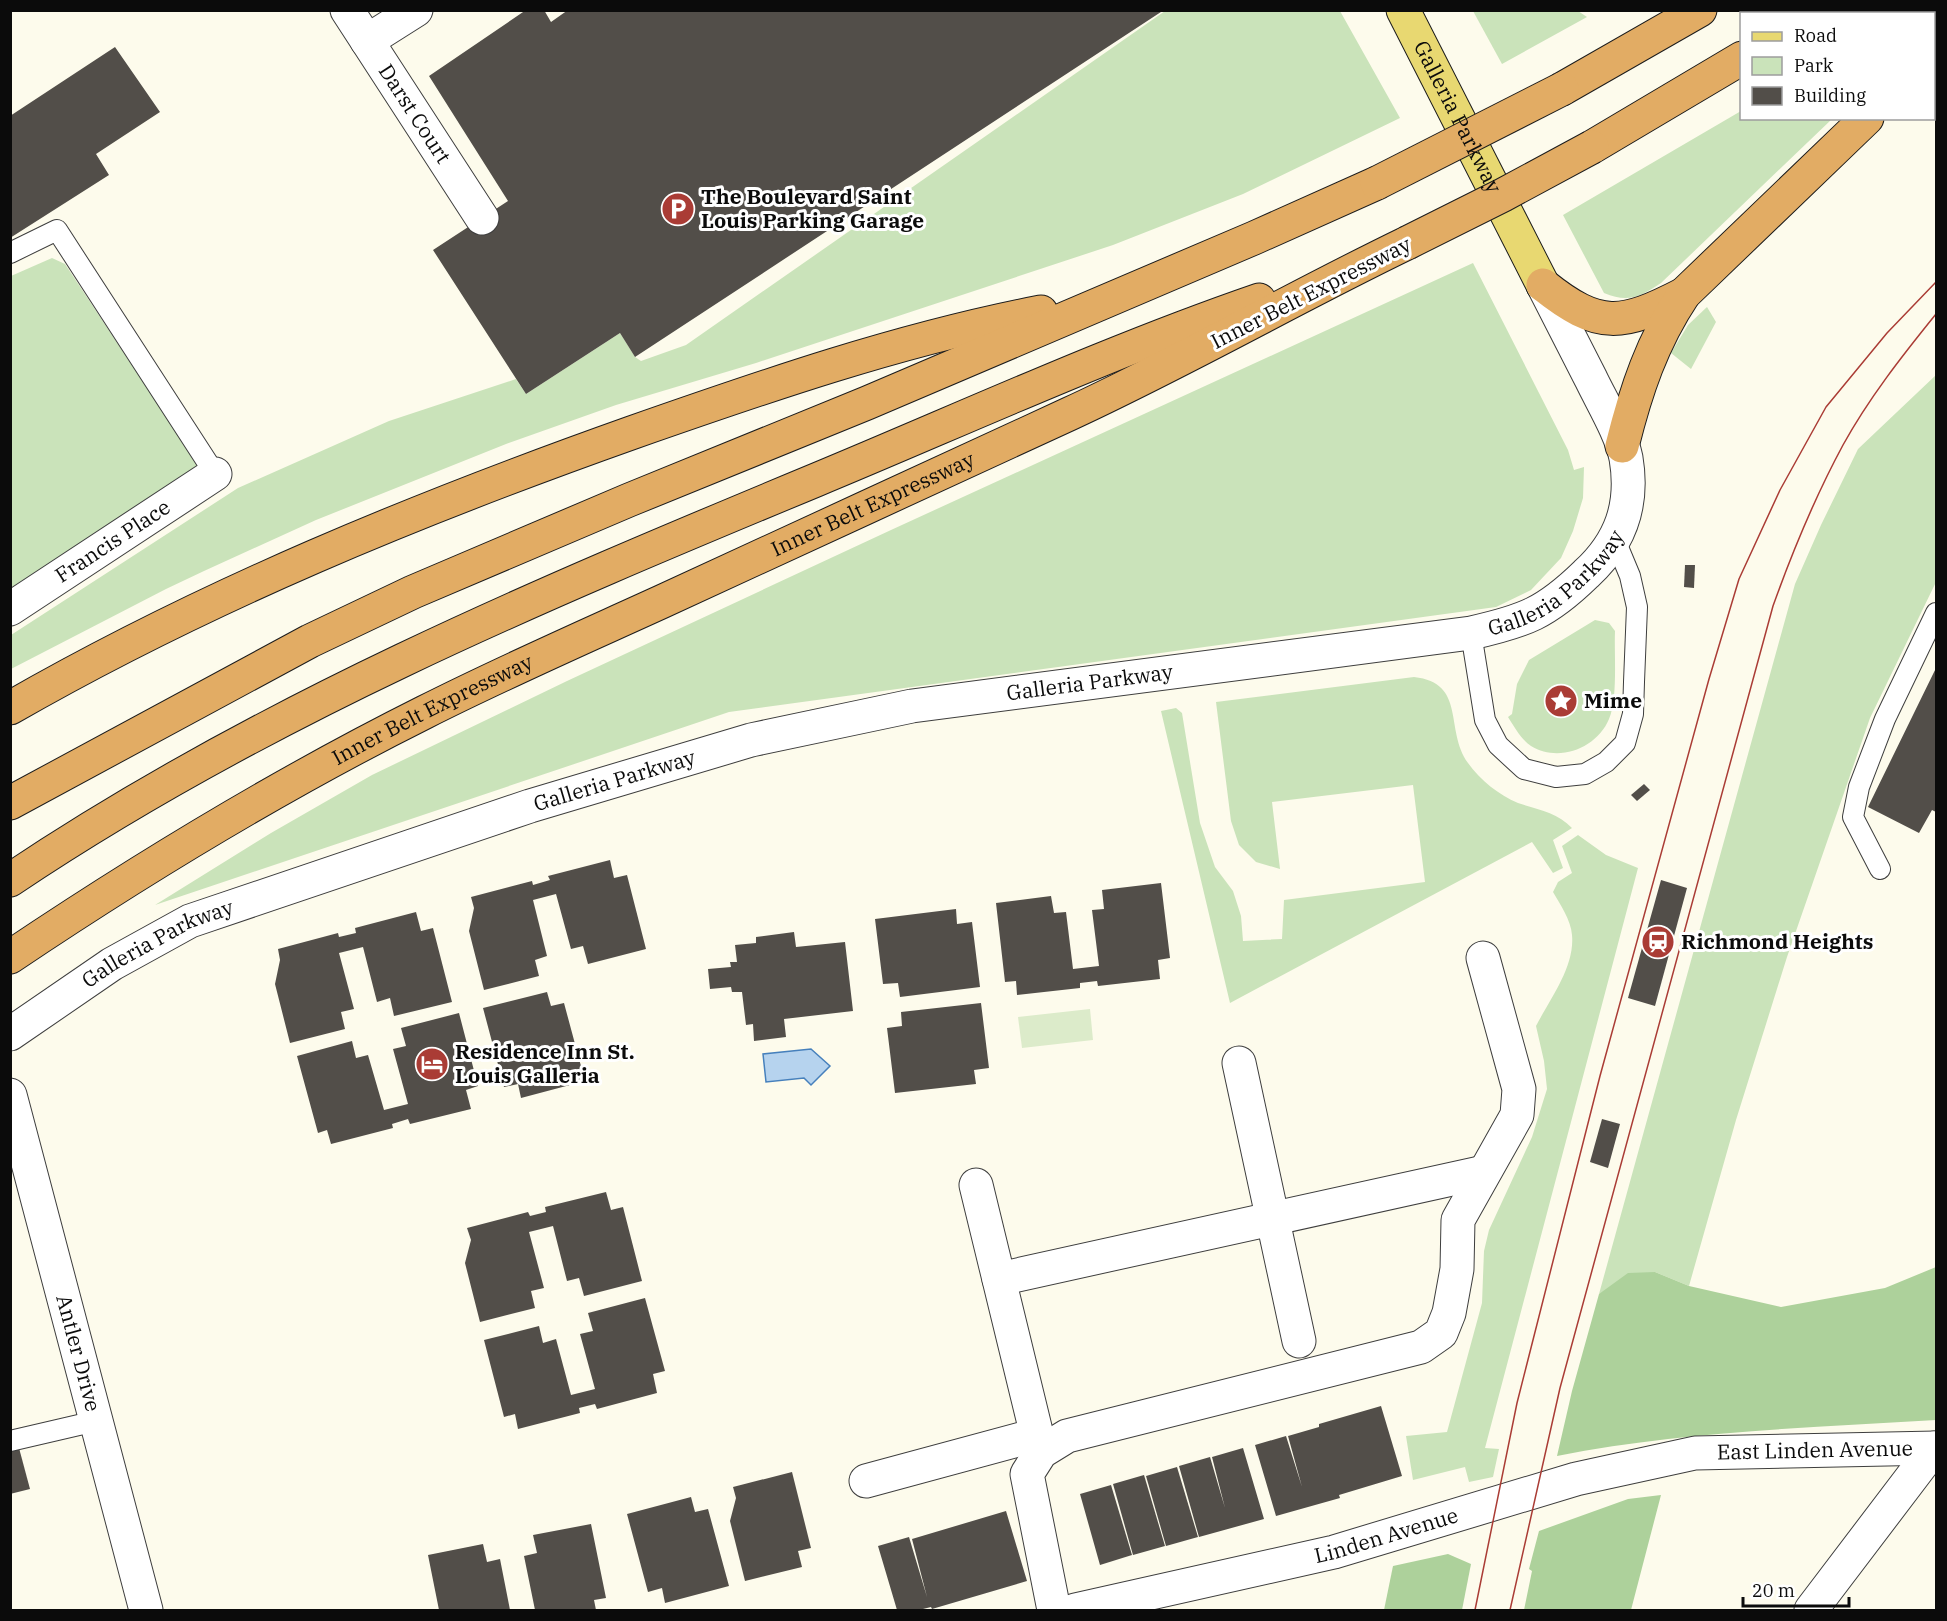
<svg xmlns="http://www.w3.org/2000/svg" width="1947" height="1621" viewBox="0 0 1947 1621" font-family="'IBM Plex Serif',serif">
	<rect width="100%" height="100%" fill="#fdfbec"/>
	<g fill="#cae3ba">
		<path d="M1208,10L1210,12L1213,10L1340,11L1400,118L1243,194L1113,245L756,363L616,405L506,444L316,520L204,571L166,589L11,669V635L238,488L389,421L516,379L526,394L620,333L635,357L641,361L686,345L1165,11Z"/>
		<path d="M1473,11H1578L1587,17L1502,64Z"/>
		<path d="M1741,111L1742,118L1832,119L1661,283C1640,297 1628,303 1604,293L1563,215Z"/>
		<path d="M52,258L65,264L198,465L11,588V276Z"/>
		<path d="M1473,263L1568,450L1574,470L1584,467L1583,498L1573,531L1561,558L1531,590L1496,607L729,712L155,905L271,833L372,775L567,681L891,530Z"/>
		<path d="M1707,307L1716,322L1691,369L1671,353L1688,325Z"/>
		<path d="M1936,375V582L1870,718L1787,957L1736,1120L1689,1286L1655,1272L1599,1294L1795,584L1821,525L1858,449Z"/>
		<path d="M1595,620L1609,623L1615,631C1614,655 1618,698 1609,719C1597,748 1559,763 1531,746C1521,739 1515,728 1508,717L1512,714L1517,684L1529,660Z"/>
		<path d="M1414,677C1467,683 1444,729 1468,763C1480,780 1499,795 1518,803C1539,810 1557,812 1572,828L1553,840L1563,868L1553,873L1532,842L1230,1003L1161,711L1176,708L1182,713L1200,823L1215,867L1233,891L1241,916L1243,941L1282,939L1284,900L1425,882L1413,785L1272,802L1280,869L1256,862L1239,845L1231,821L1216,702Z"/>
		<path d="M1578,835L1606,855L1638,868L1485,1448L1499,1449L1493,1477L1469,1482L1465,1467L1413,1480L1406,1436L1447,1432L1482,1303L1484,1251L1489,1230L1532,1137L1547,1089L1544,1061L1536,1026C1550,999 1575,967 1572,935C1571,920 1560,904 1553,892L1558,882L1572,873L1562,846Z"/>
	</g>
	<g fill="#add19b">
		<path d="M1936,1267V1420C1810,1428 1682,1431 1557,1456L1572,1391L1599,1294L1628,1273L1655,1272L1689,1286L1781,1307L1885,1288Z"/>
		<path d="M1661,1495L1631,1610H1524L1532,1571L1529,1569L1539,1531L1628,1499Z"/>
		<path d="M1448,1554L1471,1564L1462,1610H1384L1393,1566Z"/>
	</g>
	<path fill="#dcebca" d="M1090,1009L1093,1040L1022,1048L1018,1017Z"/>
	<path fill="#b6d3ee" stroke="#4680bc" stroke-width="1.5" d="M811,1049L830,1066L811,1085L804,1078L766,1082L763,1054Z"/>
	<g fill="#524e49">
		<path d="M526,10H544L551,22L568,10H1164L635,357L620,333L526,394L433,250L508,201L429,76Z"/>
		<path d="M115,47L160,112L96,154L109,175L10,238V116Z"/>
		<path d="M1685,565H1695L1694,588L1684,587Z"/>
		<path d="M1936,668V812L1932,810L1919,833L1868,807Z"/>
		<path d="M1644,784L1650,790L1637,801L1631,795Z"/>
		<path d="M610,860L614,878L627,875L646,949L588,964L583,946L571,949L556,894L533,900L547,956L535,960L539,976L484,990L469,931L474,908L471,897L532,881L533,885L550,880L548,876Z"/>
		<path d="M1661,880L1687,888L1655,1006L1628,998Z"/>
		<path d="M1161,883L1170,958L1158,960L1160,979L1098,986L1097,981L1080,983V988L1017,995L1016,981L1005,982L996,903L1051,896L1054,913L1066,912L1073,969L1099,966L1092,910L1104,909L1102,890Z"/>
		<path d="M956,909L957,924L972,922L980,987L900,997L898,983L883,984L875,919Z"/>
		<path d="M416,912L421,931L433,928L452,1002L394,1016L390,998L377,1002L363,947L339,953L354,1009L341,1012L345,1029L290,1043L275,984L280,960L278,949L338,933L339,937L356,933L355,928Z"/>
		<path d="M794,932L796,947L845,942L853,1011L784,1019L786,1037L754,1041L753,1024L746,1025L742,992H732L731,987L710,989L708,969L731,967L730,962H737L735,945L756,943V937Z"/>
		<path d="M547,992L551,1006L564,1003L585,1081L521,1098L518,1084L504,1087L483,1008Z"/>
		<path d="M981,1003L989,1068L974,1070L976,1084L895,1093L887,1028L902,1026L901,1012Z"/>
		<path d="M459,1013L478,1086L466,1090L471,1109L410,1124L408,1119L392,1124L393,1128L331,1144L327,1130L318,1133L297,1056L352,1041L356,1058L368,1055L384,1110L408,1104L393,1049L406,1046L401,1028Z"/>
		<path d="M1602,1119L1620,1124L1608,1168L1590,1162Z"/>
		<path d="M606,1192L611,1210L623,1207L642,1281L584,1296L579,1278L567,1281L553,1226L529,1232L544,1288L531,1291L535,1308L480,1322L465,1263L471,1240L467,1228L528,1212L530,1216L546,1212L545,1207Z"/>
		<path d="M645,1298L665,1371L653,1374L657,1393L597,1409L595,1404L579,1408L580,1413L518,1429L515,1414L504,1417L484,1340L539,1326L543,1343L556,1339L571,1395L595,1389L580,1334L593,1331L588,1313Z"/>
		<path d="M1381,1406L1402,1476L1339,1495L1340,1498L1276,1516L1255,1445L1286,1436L1302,1487L1288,1436L1319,1427V1424Z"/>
		<path d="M19,1448L30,1489L10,1494V1450Z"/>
		<path d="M1243,1448L1264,1519L1199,1537L1179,1466L1210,1457L1225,1508L1212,1457Z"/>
		<path d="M1177,1467L1198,1537L1166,1546L1146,1476Z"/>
		<path d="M792,1472L811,1548L798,1551L802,1567L745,1581L730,1521L736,1498L733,1487Z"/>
		<path d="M1144,1475L1165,1546L1133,1555L1113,1484Z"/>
		<path d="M1111,1485L1132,1555L1100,1565L1080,1494Z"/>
		<path d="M691,1497L695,1512L708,1509L729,1586L665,1603L662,1588L648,1592L627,1514Z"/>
		<path d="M1006,1511L1027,1581L932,1609L931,1607L919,1610H897L878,1546L909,1537L927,1597L912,1539Z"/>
		<path d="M591,1524L606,1598L594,1600L596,1610H535L524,1556L537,1553L533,1535Z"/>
		<path d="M483,1544L487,1562L500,1559L510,1610H439L428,1555Z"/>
	</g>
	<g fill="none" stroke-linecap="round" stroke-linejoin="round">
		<defs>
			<g id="lane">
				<path d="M10,253L57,230L215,474"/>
				<path d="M1471,633L1485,720L1498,745L1524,769L1556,777L1585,774L1606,762L1625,743L1633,714L1634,682L1637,607L1630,576L1615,540"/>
				<path d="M1880,869L1853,817L1859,787L1885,719L1936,613"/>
				<path d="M10,1441L96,1421"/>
			</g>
			<g id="street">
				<path id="s1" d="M347,10L482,218"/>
				<path d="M367,41L416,10"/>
				<path id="s2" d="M10,609L215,474"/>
				<path id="s3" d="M10,1034L112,964L190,921L530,806L751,740L912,706L1471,633C1525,621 1546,613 1586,574C1621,542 1634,505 1626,458C1621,433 1602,402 1591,379C1575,348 1559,316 1543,285"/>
				<path d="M1239,1063L1299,1341"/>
				<path id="s4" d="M10,1095L146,1610"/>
				<path d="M976,1185L1041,1452"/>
				<path d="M999,1279L1484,1172"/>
				<path d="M866,1481L1036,1435"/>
				<path d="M1054,1610L1027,1474L1041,1452L1067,1436L1421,1347L1441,1333L1449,1313L1457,1269L1458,1220L1517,1115L1519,1089L1483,958"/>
				<path id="s5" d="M1075,1610L1334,1552L1576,1479L1695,1453L1936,1448"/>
				<path d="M1811,1610L1934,1448"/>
			</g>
			<g id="primary">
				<path id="s6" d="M1403,10L1543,285"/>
			</g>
			<g id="highway">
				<path d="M1810,14L1815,10"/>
				<path d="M1934,55L1936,52"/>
				<path d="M1562,89L1700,10"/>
				<path d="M1592,147L1742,58"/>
				<path d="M1543,285C1599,330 1622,326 1684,294"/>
				<path d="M1622,446C1636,390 1652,342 1684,294L1867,118"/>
				<path d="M10,708C207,595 417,509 631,433C765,386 901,339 1041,312"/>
				<path d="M10,803L310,641L413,592L629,500L867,403L1254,238L1377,183"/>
				<path d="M10,880C260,712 539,595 816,480C963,419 1108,352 1259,300"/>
				<path id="s7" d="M10,957C144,867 281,784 425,712C502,673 582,638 661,602C797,539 933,477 1069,414C1184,361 1293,298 1407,243"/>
			</g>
		</defs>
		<use href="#lane" stroke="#3e3e3e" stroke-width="22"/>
		<use href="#street" stroke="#3e3e3e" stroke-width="35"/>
		<use href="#primary" stroke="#1c1c1c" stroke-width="35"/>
		<use href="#highway" stroke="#1c1c1c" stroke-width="35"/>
		<use href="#lane" stroke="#fff" stroke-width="20"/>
		<use href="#street" stroke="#fff" stroke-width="33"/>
		<use href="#primary" stroke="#e8d871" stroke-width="33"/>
		<use href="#highway" stroke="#e2ac64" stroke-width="33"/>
		<g stroke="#aa3c35" stroke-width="1.5">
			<path d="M1475,1610L1517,1403L1600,1076L1709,679L1739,579L1780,490L1826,407L1887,333L1936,282"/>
			<path d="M1510,1610L1560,1388L1773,606C1793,550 1815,497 1843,445C1869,398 1902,356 1936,314"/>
		</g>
		<defs>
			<g id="highway-bridge">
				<path d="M1377,183L1562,89"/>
				<path d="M1407,243L1503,195L1592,147"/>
			</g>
		</defs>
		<use href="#highway-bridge" stroke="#1c1c1c" stroke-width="35" stroke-linecap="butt"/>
		<use href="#highway-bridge" stroke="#e2ac64" stroke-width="33"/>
	</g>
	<defs>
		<symbol id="parking-disc" viewBox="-11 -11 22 22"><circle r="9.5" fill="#aa3c35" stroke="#fff"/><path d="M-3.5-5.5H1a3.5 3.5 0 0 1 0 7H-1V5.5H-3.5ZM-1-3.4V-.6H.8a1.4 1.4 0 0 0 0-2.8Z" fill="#fff"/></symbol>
		<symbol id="sight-disc" viewBox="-11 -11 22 22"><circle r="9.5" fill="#aa3c35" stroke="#fff"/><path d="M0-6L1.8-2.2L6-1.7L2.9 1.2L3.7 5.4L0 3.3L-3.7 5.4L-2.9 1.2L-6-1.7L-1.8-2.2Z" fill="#fff"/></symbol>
		<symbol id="station-disc" viewBox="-11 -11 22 22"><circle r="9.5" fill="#aa3c35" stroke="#fff"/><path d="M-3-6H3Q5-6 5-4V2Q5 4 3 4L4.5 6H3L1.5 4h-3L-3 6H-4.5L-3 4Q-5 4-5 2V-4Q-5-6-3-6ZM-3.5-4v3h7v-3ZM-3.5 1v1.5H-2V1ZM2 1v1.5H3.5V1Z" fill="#fff"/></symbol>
		<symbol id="hotel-disc" viewBox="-11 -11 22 22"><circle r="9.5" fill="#aa3c35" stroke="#fff"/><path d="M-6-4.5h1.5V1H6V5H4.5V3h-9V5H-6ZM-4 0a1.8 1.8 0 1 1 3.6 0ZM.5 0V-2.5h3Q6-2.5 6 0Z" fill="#fff"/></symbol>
	</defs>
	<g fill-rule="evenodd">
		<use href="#parking-disc" x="659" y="190" width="38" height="38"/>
		<use href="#sight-disc" x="1542" y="682" width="38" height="38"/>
		<use href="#station-disc" x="1639" y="923" width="38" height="38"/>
		<use href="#hotel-disc" x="413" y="1045" width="38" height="38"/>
	</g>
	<g text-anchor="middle" stroke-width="6" stroke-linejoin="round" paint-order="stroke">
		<g font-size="21" fill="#0b0b0b" stroke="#fff">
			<text dy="7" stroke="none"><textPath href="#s1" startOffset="124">Darst Court</textPath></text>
			<text dy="7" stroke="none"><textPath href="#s6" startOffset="120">Galleria Parkway</textPath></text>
			<text transform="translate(1311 293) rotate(-27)" y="7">Inner Belt Expressway</text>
			<text dy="7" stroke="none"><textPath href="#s7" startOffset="976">Inner Belt Expressway</textPath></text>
			<text dy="7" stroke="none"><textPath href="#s2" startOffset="123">Francis Place</textPath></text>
			<text dy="7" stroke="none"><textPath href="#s3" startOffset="1632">Galleria Parkway</textPath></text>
			<text dy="7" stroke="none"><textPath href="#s3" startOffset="1146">Galleria Parkway</textPath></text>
			<text dy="7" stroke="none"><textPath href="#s7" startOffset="490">Inner Belt Expressway</textPath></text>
			<text dy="7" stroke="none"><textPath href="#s3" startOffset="660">Galleria Parkway</textPath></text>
			<text dy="7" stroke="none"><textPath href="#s3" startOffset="174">Galleria Parkway</textPath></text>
			<text dy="7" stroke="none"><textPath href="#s4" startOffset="267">Antler Drive</textPath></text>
			<text dy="7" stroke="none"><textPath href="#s5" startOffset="760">East Linden Avenue</textPath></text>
			<text dy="7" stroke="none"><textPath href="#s5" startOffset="320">Linden Avenue</textPath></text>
		</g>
		<g font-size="21" font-weight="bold" fill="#0b0b0b" stroke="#fff" text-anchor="start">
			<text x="701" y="204">The Boulevard Saint<tspan x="701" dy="24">Louis Parking Garage</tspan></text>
			<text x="1584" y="708">Mime</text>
			<text x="1681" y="949">Richmond Heights</text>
			<text x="455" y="1059">Residence Inn St.<tspan x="455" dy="24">Louis Galleria</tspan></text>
		</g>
	</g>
	<rect width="1947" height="1621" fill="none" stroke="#0b0b0b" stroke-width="24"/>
	<rect x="1740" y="12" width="195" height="108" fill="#ffffff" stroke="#9d9d9d" stroke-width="1.5"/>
	<rect x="1752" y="32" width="30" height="9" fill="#e8d871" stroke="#9d9d9d" stroke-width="1.5"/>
	<text x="1794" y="42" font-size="18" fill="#0b0b0b">Road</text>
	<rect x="1752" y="57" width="30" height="18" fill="#cae3ba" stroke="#9d9d9d" stroke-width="1.5"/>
	<text x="1794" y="72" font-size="18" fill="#0b0b0b">Park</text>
	<rect x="1752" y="87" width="30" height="18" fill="#524e49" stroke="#9d9d9d" stroke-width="1.5"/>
	<text x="1794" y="102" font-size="18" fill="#0b0b0b">Building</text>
	<path d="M1743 1597v9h106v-9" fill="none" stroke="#0b0b0b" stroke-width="3"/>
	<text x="1752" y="1597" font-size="18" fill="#0b0b0b" stroke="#ffffff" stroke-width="4.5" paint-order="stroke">20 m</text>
</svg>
